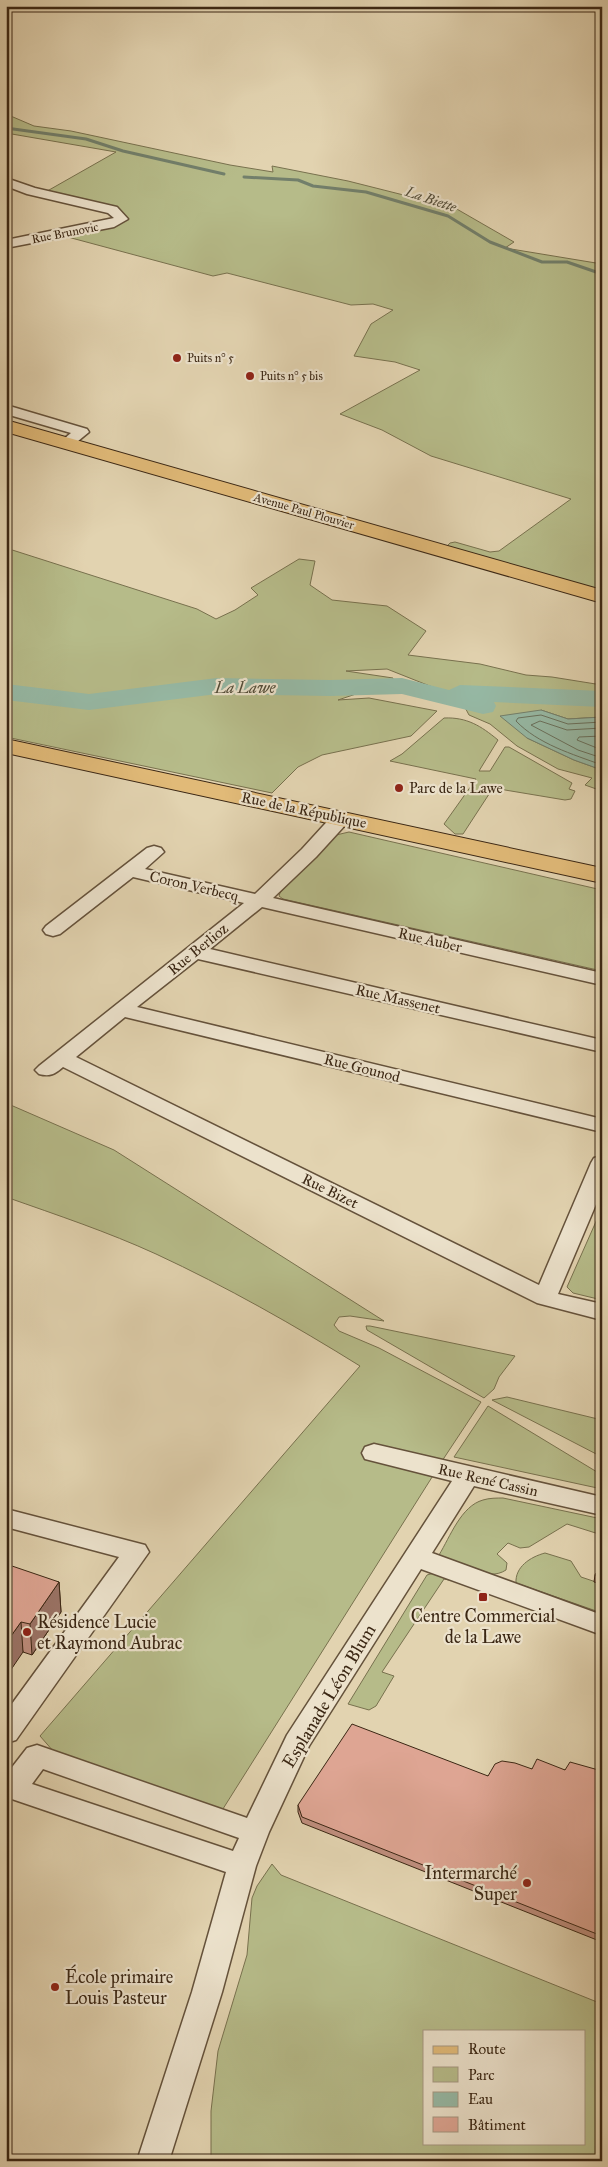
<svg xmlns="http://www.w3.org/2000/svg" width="608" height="2167" viewBox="0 0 608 2167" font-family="'IM FELL Great Primer',serif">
	<rect width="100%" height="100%" fill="#e2d3b0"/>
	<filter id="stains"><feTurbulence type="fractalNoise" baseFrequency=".004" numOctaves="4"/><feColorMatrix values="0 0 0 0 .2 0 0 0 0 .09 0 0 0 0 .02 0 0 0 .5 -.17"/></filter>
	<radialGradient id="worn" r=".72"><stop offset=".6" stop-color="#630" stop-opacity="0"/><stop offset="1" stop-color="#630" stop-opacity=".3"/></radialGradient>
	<g fill="#b6bb89" stroke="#78714e" fill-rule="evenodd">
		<path d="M6,114L34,126L71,131L230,165L273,172L272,166L348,181L455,208L514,242L505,248L602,264V593L446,547L450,543L455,542L490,552L499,551L571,499L431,456L382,430L340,414L420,370L395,362L354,356L371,324L393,310L373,304L351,305L227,273L213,276L64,236L114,223L119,214L42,194L116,152L6,133Z"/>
		<path d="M6,548L197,609L216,619L235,610L258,595L251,588L299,559L315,561L310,585L332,600L387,606L426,631L408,655L480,664L526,675L552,677L602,685V717L568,719L541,710L527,738L574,760L602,770V791L585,785L592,778L558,769L517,746L490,724L469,715L460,698L387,669L346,671L393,678L391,691L371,689L338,700L369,698L437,711L411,736L322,755L298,767L272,793L6,737Z"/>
		<path d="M444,718C467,717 481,726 498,740L479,771H490L505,747H509L572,783L569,789L575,791L571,799L565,800L493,788L463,834H455L444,824L476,779L390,761L402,754Z"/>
		<path d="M349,832L602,890V971L283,899L279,896L280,893L336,835Z"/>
		<path d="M6,1103L114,1150L384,1321L350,1316L339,1317L334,1325L339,1331L379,1348L481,1402L442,1461L369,1445L364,1457L434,1474L221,1812L54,1752L40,1736L360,1366C294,1325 227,1287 156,1254C108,1232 57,1215 6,1197Z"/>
		<path d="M602,1208V1300L573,1293L567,1287Z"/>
		<path d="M366,1326H370L515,1356L499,1377L494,1389L484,1398L367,1330Z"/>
		<path d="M507,1397L602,1420V1457L492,1400Z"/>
		<path d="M488,1406L602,1475V1489L454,1457Z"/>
		<path d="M503,1498L602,1519V1535L567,1524L529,1547L520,1548L508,1543L497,1554L507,1563L506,1570C488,1582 460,1565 442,1559L439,1555C450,1537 461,1506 483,1500C489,1498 497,1498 503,1498Z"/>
		<path d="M545,1553L571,1561L581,1577L602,1584V1613L516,1583C515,1567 530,1557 545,1553Z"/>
		<path d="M434,1573L450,1578L449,1580L444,1579L382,1672L394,1676L376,1706L369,1710L348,1704L427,1575Z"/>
		<path d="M272,1864L281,1875L602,2004V2161H211V2111L218,2051L247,1955L252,1898L257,1886ZM424,2031H584V2143H424Z"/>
	</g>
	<path fill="#96b9a5" stroke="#727f6b" d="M541,710L568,719L602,717V770L574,760L527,738L500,716Z"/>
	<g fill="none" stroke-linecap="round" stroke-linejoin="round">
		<g stroke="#68705c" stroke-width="1">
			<path d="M602,722L568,724L541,715L518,718L516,721C538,744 572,754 602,765"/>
			<path d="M602,728L567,730L540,721L531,725L578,750L602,758"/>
			<path d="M602,736L579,737L577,740L602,750"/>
		</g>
		<g stroke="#727f6b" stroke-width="3">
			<path d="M6,128L86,139L123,151L224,174"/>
			<path d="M244,177L298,180L313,186L366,192L448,216L490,242L542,262H567L602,274"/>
		</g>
		<path fill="#96b9a5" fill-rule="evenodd" d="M217,678L330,680L402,678L449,690L460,685L602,691V707L494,702L496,706L493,712L483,714L402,694L330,696L217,694L89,710L6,700V684L89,694Z"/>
		<defs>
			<g id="minor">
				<path d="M6,178L35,188L117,207L128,219L114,227L6,248V240L114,218L108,213L27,194L6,186Z"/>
				<path d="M6,405L87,429L89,432L72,446H62L59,443L71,433L6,414Z"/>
				<path d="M341,812L348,814L350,818L348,822L316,857L273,898L602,973V985L262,907L210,949L602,1040V1052L198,959L137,1007L602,1119V1132L125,1017L76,1057L539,1285L591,1163L594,1158L602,1156V1190L558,1294L602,1304V1320L537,1303L63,1067C55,1074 50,1077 39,1074L35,1070L39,1066L244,903L133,877L60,934L53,936L46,934L43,930L46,926L147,848L154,846L161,848L164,852L145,869L255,894L302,849L334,814Z"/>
				<path d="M374,1444L602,1497V1515L474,1486L432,1553L602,1615V1635L421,1569L309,1746L269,1832L256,1866L222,1992L169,2161H137L192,1992L226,1872L6,1797V1775L27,1748L37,1745L247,1818L287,1735L452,1481L365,1459L362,1453L365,1447ZM43,1769L239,1838L233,1851L32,1784Z"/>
				<path d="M6,1509L145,1545L149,1552L16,1740L6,1743V1712L119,1557L6,1527Z"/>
			</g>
			<g id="major">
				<path d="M6,420L602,590V603L6,432Z"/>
				<path d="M6,739L602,868V883L6,753Z"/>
			</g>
		</defs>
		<use href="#minor" stroke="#65523b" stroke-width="3"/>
		<use href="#major" stroke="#3b2714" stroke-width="2"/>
		<use href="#minor" fill="#ece2cc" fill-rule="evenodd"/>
		<use href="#major" fill="#e1ba78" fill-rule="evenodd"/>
	</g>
	<g fill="#bf8e7e" stroke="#3b2714">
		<path d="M602,1564V1584L594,1582L595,1575Z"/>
		<path d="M6,1575L59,1582L61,1612L32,1655L23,1652Z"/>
		<path d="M532,1769L602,1771V1942L302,1823L298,1812V1805L488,1776Z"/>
	</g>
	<g fill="#9b7467" stroke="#3b2714">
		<path d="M59,1582L61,1612L32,1655L30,1624Z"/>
		<path d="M21,1622L23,1652L6,1677V1643Z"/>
	</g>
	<g fill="#dea593" stroke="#3b2714">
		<path d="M602,1564V1578L595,1575Z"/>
		<path d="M12,1566L59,1582L30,1624L21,1622L6,1643V1575Z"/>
		<path d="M352,1724L488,1776L495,1764L502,1761L515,1763L532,1769L537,1759L565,1770L570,1762L602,1771V1936L302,1817L298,1805Z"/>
	</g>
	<g fill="#8f2418" stroke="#ece2cc" stroke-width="2">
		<circle cx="177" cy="358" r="5"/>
		<circle cx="250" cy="376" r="5"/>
		<circle cx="399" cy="788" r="5"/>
		<rect x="478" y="1592" width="10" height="10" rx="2.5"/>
		<circle cx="27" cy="1632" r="5"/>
		<circle cx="527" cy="1883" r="5"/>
		<circle cx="55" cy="1987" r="5"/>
	</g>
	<g text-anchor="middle" stroke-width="4.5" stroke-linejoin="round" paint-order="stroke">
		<g font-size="12" fill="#3b2714" stroke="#ece2cc">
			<text transform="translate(65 233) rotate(-11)" y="4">Rue Brunovic</text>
			<text transform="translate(304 511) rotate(16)" y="4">Avenue Paul Plouvier</text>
		</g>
		<g font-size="12" fill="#3b2714" stroke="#ece2cc" text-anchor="start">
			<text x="187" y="362">Puits n° 5</text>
			<text x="260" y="380">Puits n° 5 bis</text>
		</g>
		<g font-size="14" font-style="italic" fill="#524c38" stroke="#ece2cc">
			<text transform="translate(431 199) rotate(19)" y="5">La Biette</text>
		</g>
		<g font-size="15" fill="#3b2714" stroke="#ece2cc" text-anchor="start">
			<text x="409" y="793">Parc de la Lawe</text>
		</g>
		<g font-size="15" fill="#3b2714" stroke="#ece2cc">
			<text transform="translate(304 810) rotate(12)" y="5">Rue de la République</text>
			<text transform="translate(194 886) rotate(13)" y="5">Coron Verbecq</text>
			<text transform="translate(430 940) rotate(13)" y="5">Rue Auber</text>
			<text transform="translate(198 949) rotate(-39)" y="5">Rue Berlioz</text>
			<text transform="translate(398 999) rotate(13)" y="5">Rue Massenet</text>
			<text transform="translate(362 1068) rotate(14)" y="5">Rue Gounod</text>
			<text transform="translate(330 1191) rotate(26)" y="5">Rue Bizet</text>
			<text transform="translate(488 1480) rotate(13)" y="5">Rue René Cassin</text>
		</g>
		<g font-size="16" font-style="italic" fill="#524c38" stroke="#ece2cc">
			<text x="245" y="693">La Lawe</text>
		</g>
		<g font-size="18" fill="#3b2714" stroke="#ece2cc" text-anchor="start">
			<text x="483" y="1622" text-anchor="middle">Centre Commercial<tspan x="483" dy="21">de la Lawe</tspan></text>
			<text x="37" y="1628">Résidence Lucie<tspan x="37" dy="21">et Raymond Aubrac</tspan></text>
			<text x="517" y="1879" text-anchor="end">Intermarché<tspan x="517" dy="21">Super</tspan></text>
			<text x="65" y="1983">École primaire<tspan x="65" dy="21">Louis Pasteur</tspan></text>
		</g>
		<g font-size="18" fill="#3b2714" stroke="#ece2cc">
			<text transform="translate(329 1696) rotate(-59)" y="6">Esplanade Léon Blum</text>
		</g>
	</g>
	<rect width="608" height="2167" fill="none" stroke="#e2d3b0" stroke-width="25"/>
	<rect x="8" y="8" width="593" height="2152" fill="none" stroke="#3b2714" stroke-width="2.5"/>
	<rect x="12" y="12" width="583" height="2142" fill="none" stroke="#3b2714"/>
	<rect x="423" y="2030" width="162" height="115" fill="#ece2cc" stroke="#a59782"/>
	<rect x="433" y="2046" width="25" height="8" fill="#e1ba78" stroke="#a59782"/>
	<text x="468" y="2054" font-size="15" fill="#3b2714">Route</text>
	<rect x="433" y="2067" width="25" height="15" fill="#b6bb89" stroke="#a59782"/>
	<text x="468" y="2080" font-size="15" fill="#3b2714">Parc</text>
	<rect x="433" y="2092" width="25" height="15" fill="#96b9a5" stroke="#a59782"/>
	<text x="468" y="2104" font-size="15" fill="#3b2714">Eau</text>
	<rect x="433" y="2117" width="25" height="15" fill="#dea593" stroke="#a59782"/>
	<text x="468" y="2130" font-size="15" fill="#3b2714">Bâtiment</text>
	<rect width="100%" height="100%" filter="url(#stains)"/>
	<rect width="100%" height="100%" fill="url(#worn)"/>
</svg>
